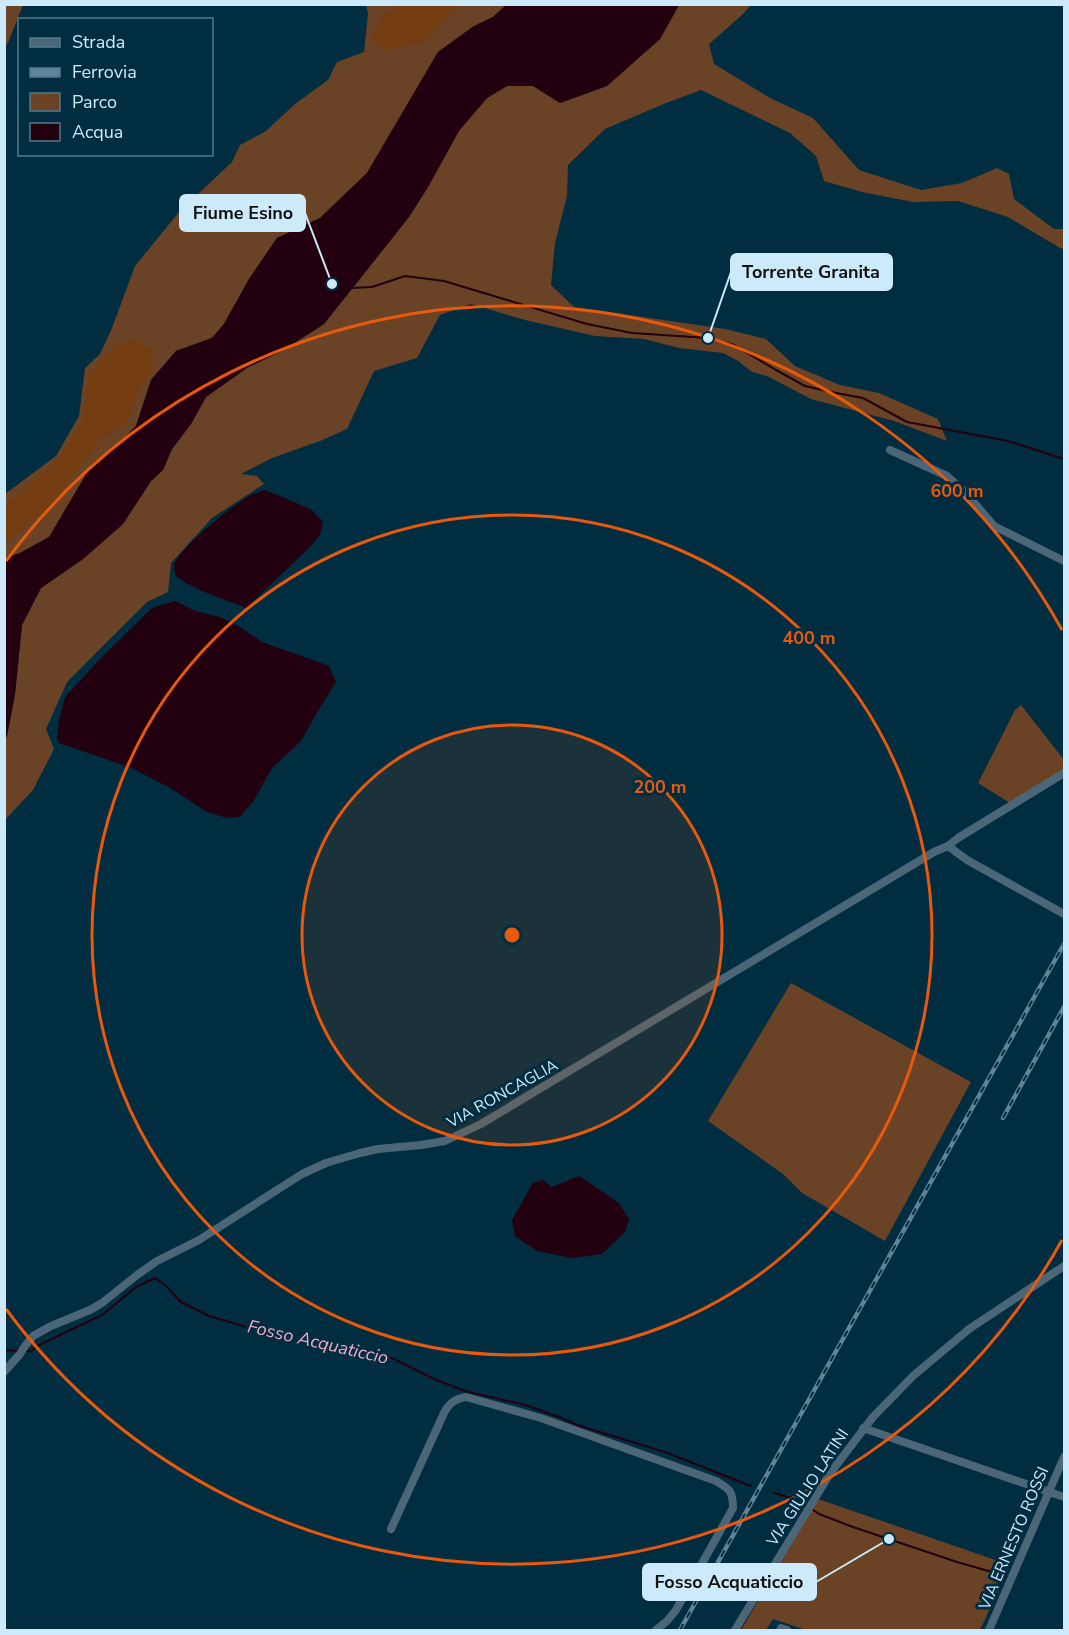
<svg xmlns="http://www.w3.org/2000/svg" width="1069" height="1635" viewBox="0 0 1069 1635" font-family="'Nunito Sans',sans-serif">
	<rect width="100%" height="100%" fill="#012d41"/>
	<g fill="#6a4326">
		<path d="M5,4L23,5L7,45L5,44Z"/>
		<path d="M366,5H507L493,17L474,26L438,52L367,173L320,218L277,238L249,279L224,324L212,338L176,351L151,380L136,426L118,444L64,514L49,537L20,553L5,558V494L56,456L79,416L85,368L100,354L112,328L135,266L179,212L232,162L240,145L266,131L295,104L328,80L337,62L364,52L368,13Z"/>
		<path d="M679,5H751L743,14L709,44L714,64L770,98L813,118L859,170L921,190L962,183L997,168L1009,174L1014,199L1054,229H1064V249L1060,248L1008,217L958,201L913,202L862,192L824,181L816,156L790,133L701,90L666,103L605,129L568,165L567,196L555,243L551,285L574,307L725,329L766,339L795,366L840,385L879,393L938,419L947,441L894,421L811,399L767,376L752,372L738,361L723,353L679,348L644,339L595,336L525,320L471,304L440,315L417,358L374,371L347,429L320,441L272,458L241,474L257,476L264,484L212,518L171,563L168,592L147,602L67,682L46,729L54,749L33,790L5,820V739L7,736L15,694L22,625L41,588L83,559L123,524L151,481L163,470L172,449L191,424L206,397L247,368L282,351L324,324L409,217L428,187L459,130L487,98L507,86H534L560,103L607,86L660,39Z"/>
		<path d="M1021,705L1064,760V769L1010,803L978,783L1015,710Z"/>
		<path d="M791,983L971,1082L885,1241L802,1193L783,1174L708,1121Z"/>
		<path d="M818,1499L1010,1565L980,1630H806L773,1619L766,1630H741Z"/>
	</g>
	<g fill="#733d11">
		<path d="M398,5V4L460,5L420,43L382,50L371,37L384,15Z"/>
		<path d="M137,341L154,351L152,371L141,387L126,423L100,441L47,509L5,545V506L57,460L83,420L88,376L118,343Z"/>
	</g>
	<g fill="#23000f">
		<path d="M507,4L679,5L660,39L607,86L560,103L533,86H507L487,98L459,131L428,187L409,217L324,324L282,351L247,368L206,397L191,424L172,449L163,470L151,481L123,524L83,559L41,588L22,625L15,694L7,736L5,739V558L20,553L49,537L92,464L118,444L136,426L151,380L176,351L212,338L224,324L249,279L277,238L320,218L367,173L438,52L474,26L493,17Z"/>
		<path d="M264,490L280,496L312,510L323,522L320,535L309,548L246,608C223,598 194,591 175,575C175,572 174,569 174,565C179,548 234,504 251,495C255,493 260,492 264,490Z"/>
		<path d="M175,601L195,611L220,617L240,627L262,642L329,666L336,682L316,714L301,741L272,768L253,802L239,817L227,818L207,812L172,789L132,768L59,743L57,737L59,720L65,697L102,657L152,608Z"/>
		<path d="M579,1176L619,1203L629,1219L625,1232L602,1254L572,1258L537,1251L515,1236L512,1220L533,1183L543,1180L552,1187Z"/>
	</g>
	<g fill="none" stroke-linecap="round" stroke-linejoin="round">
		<g stroke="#23000f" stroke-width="2">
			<path d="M351,288L372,287L405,276L444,281L587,324L632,333L708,338L734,345L776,370L805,386L831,392L863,398L907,422L1008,441L1064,459"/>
			<path d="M4,1350L18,1351"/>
			<path d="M26,1351H31L39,1345L102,1315L136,1287L155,1278L165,1285L181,1302L209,1316L254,1329L301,1341L392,1358L434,1379L465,1391L525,1405L559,1417L580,1426L665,1452L751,1486"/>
			<path d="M775,1493L800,1501L819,1514L853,1527L957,1562L1006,1576"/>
		</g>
		<g stroke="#4b6777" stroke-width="8">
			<path d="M890,450L947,476L965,492L994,526L1064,561"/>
			<path d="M948,846L967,860L1064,914"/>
			<path d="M4,1372L20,1354L25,1346L33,1336L51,1326L90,1310L102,1303L137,1275L157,1261L199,1240L302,1174L326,1163L360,1153L378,1149L421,1145L445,1141L481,1124L934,852L948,846L958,838L1064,773"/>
			<path d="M863,1428L1064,1497"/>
			<path d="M391,1529L444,1413C449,1403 455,1399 466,1397L541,1418L716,1481C730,1489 733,1492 733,1508L676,1610L667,1621L656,1630"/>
			<path d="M735,1630L831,1472L873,1417L913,1376L969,1329L1064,1266"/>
			<path d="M780,1630L781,1628L787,1630"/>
			<path d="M989,1630L1064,1457"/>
		</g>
		<defs>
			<g id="rail">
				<path d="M1003,1118L1064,1007"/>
				<path d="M680,1630L1064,944"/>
			</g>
		</defs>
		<use href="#rail" stroke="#5f8497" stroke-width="4.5"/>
		<use href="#rail" stroke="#012d41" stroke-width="2" stroke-dasharray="7" stroke-linecap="butt"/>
	</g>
	<circle cx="512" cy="935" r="210" fill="#e8590c" fill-opacity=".12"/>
	<g fill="none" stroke="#e8590c" stroke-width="3">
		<circle cx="512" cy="935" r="210"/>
		<circle cx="512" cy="935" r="420"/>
		<path d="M1062 1240A629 629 0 0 1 6 1309M6 561A629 629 0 0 1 1062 630"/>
	</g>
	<g text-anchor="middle" stroke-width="6" stroke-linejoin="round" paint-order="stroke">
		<g font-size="16" fill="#cdeafb" stroke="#012d41">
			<text transform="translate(502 1093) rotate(-29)" y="6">VIA RONCAGLIA</text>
			<text transform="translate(807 1487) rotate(-57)" y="6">VIA GIULIO LATINI</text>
			<text transform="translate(1013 1538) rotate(-67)" y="6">VIA ERNESTO ROSSI</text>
		</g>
		<g font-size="18" font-style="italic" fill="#f7a9c7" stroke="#012d41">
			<text transform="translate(318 1342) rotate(13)" y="6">Fosso Acquaticcio</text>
		</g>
	</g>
	<circle cx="512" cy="935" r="9" fill="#e8590c" stroke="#012d41" stroke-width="3"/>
	<g font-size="18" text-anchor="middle" font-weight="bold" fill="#e8590c" stroke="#012d41" stroke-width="6" stroke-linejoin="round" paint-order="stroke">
		<text x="957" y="497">600 m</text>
		<text x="809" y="644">400 m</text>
		<text x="660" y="793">200 m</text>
	</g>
	<path fill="none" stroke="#cdeafb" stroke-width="2" d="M332 284L305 213M708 338L731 272M889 1539L816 1582"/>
	<g fill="#cdeafb" stroke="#012d41" stroke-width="2">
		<circle cx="332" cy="284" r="6"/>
		<circle cx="708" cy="338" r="6"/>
		<circle cx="889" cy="1539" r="6"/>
	</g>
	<g fill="#cdeafb" stroke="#cdeafb" stroke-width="2">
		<rect x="180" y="195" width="125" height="36" rx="6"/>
		<rect x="731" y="254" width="161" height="36" rx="6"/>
		<rect x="643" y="1564" width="173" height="36" rx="6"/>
	</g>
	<g font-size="18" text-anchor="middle" font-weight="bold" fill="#111">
		<text x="243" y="219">Fiume Esino</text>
		<text x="811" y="278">Torrente Granita</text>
		<text x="729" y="1588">Fosso Acquaticcio</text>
	</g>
	<rect width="1069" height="1635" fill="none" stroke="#cdeafb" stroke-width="12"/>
	<rect x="18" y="18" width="195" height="138" fill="#012d41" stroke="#53798b" stroke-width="1.5"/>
	<rect x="30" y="38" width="30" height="9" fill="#4b6777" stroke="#53798b" stroke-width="1.5"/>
	<text x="72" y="48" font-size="18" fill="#cdeafb">Strada</text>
	<rect x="30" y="68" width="30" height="9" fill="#5f8497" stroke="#53798b" stroke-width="1.5"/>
	<text x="72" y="78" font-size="18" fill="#cdeafb">Ferrovia</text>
	<rect x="30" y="93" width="30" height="18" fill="#6a4326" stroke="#53798b" stroke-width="1.5"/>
	<text x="72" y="108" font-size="18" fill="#cdeafb">Parco</text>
	<rect x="30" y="123" width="30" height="18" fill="#23000f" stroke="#53798b" stroke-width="1.5"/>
	<text x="72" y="138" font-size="18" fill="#cdeafb">Acqua</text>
</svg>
